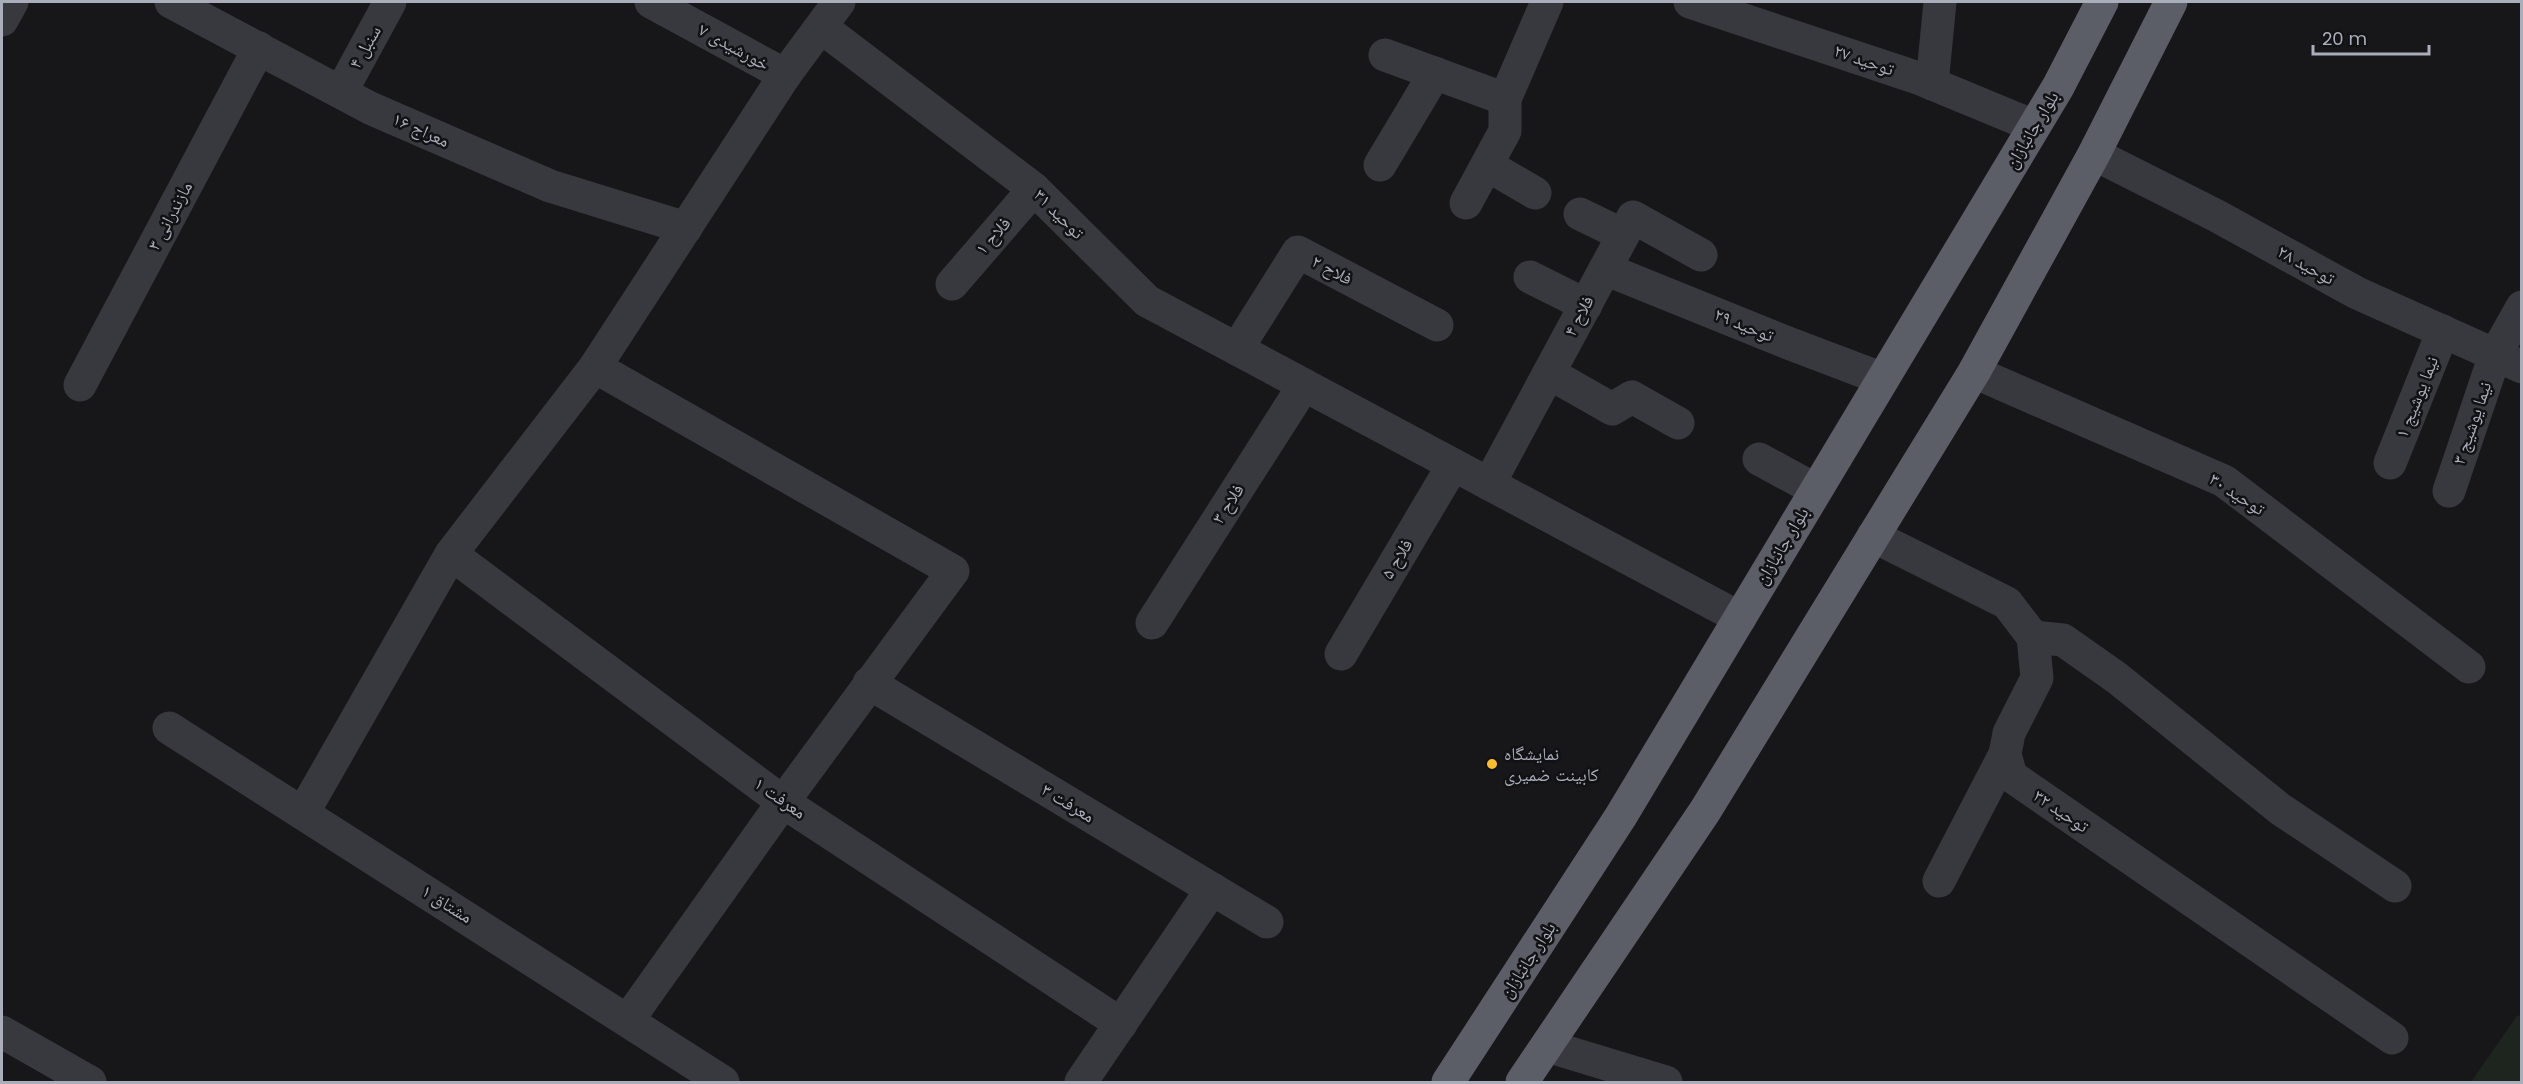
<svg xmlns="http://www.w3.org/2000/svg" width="2523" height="1084" viewBox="0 0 2523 1084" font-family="Poppins,'Noto Naskh Arabic',sans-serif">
	<rect width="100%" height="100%" fill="#17171a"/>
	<path fill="#1d251e" d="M2521,1015V1082H2471L2517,1016Z"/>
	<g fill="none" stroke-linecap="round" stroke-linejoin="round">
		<g stroke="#38393f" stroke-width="33">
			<path d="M171,2L370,108L550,186L686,228"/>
			<path d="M651,2L785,75"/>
			<path d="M1690,2L1918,78L2034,126"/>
			<path d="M2,20L12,2"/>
			<path d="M821,27L1034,189L1147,301L1740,618"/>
			<path d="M1385,55L1505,99L1547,2"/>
			<path d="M1932,84L1940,2"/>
			<path d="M341,92L390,2"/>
			<path d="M2094,154L2217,216L2357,293L2522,367"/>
			<path d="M1380,165L1435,73"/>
			<path d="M1487,165L1535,193"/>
			<path d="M1466,203L1505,131V99"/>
			<path d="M1580,214L1623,235"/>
			<path d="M1605,269L1788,343L1883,379"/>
			<path d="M1530,277L1586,305"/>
			<path d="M952,284L1034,189"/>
			<path d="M1237,349L1298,252L1437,325"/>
			<path d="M595,367L953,571L783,802L628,1020"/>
			<path d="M1974,372L2224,481L2469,667"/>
			<path d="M1549,373L1612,409L1632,397L1678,423"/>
			<path d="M80,385L259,48"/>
			<path d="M1759,459L1816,490"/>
			<path d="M2390,463L2443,331"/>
			<path d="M1489,484L1633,217L1701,255"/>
			<path d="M2449,491L2495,355L2522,307"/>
			<path d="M1873,536L2007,603L2033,637L2037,678L2009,733L2005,754L2011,776L2392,1038"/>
			<path d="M451,554L783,802L1121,1024"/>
			<path d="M1152,623L1304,385"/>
			<path d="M2033,637L2063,640L2117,678L2280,809L2395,886"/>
			<path d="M1341,654L1453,465"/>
			<path d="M869,683L1267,922"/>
			<path d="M169,728L723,1082"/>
			<path d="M303,813L451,554L595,367L785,75L839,2"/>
			<path d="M1939,881L2005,754"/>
			<path d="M2,1032L90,1082"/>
			<path d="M1547,1046L1666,1082"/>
			<path d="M1081,1082L1212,889"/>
		</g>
		<g stroke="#5c5e67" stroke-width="33">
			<path d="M1448,1082L1621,816L2058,87L2102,2"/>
			<path d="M1522,1082L1705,811L1974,372L2094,154L2171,2"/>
		</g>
	</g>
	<circle fill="#fbbc2e" stroke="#121215" stroke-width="2" cx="1492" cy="764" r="6"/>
	<g text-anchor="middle" stroke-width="5" stroke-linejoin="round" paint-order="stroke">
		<g font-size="18" fill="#a9aeba" stroke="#121215">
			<text transform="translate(365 47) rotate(-61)" y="6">سنبل ۴</text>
			<text transform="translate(734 47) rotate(29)" y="6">خورشیدی ۷</text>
			<text transform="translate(1864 60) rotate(19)" y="6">توحید ۲۷</text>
			<text transform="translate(421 130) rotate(24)" y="6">معراج ۱۶</text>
			<text transform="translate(2032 130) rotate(-59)" y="6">بلوار جانبازان</text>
			<text transform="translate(1059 214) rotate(45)" y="6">توحید ۳۱</text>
			<text transform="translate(170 216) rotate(-62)" y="6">مازندرانی ۳</text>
			<text transform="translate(993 236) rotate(-49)" y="6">فلاح ۱</text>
			<text transform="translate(2306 265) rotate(29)" y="6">توحید ۲۸</text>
			<text transform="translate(1332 270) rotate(28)" y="6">فلاح ۲</text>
			<text transform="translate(1579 316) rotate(-62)" y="6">فلاح ۴</text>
			<text transform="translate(1744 325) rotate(22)" y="6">توحید ۲۹</text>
			<text transform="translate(2417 397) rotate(-68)" y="6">نیما یوشیج ۱</text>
			<text transform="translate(2472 423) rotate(-71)" y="6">نیما یوشیج ۳</text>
			<text transform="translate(2237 494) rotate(33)" y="6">توحید ۳۰</text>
			<text transform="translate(1228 504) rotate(-57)" y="6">فلاح ۳</text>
			<text transform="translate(1782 546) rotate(-59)" y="6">بلوار جانبازان</text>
			<text transform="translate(1397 559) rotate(-59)" y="6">فلاح ۵</text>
			<text transform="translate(780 798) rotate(35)" y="6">معرفت ۱</text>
			<text transform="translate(1068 803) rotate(31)" y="6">معرفت ۳</text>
			<text transform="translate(2061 811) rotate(34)" y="6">توحید ۳۲</text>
			<text transform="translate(447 904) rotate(32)" y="6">مشتاق ۱</text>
			<text transform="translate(1528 960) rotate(-57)" y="6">بلوار جانبازان</text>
		</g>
		<g font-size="18" fill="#a9aeba" stroke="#121215" text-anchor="start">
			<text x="1504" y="760">نمایشگاه<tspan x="1504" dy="21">کابینت ضمیری</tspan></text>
		</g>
	</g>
	<rect width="2523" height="1084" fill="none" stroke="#a9aeba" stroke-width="6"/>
	<path d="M2313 45v9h116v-9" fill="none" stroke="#a9aeba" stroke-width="3"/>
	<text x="2322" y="45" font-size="18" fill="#a9aeba" stroke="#121215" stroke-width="4.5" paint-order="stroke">20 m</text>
</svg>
